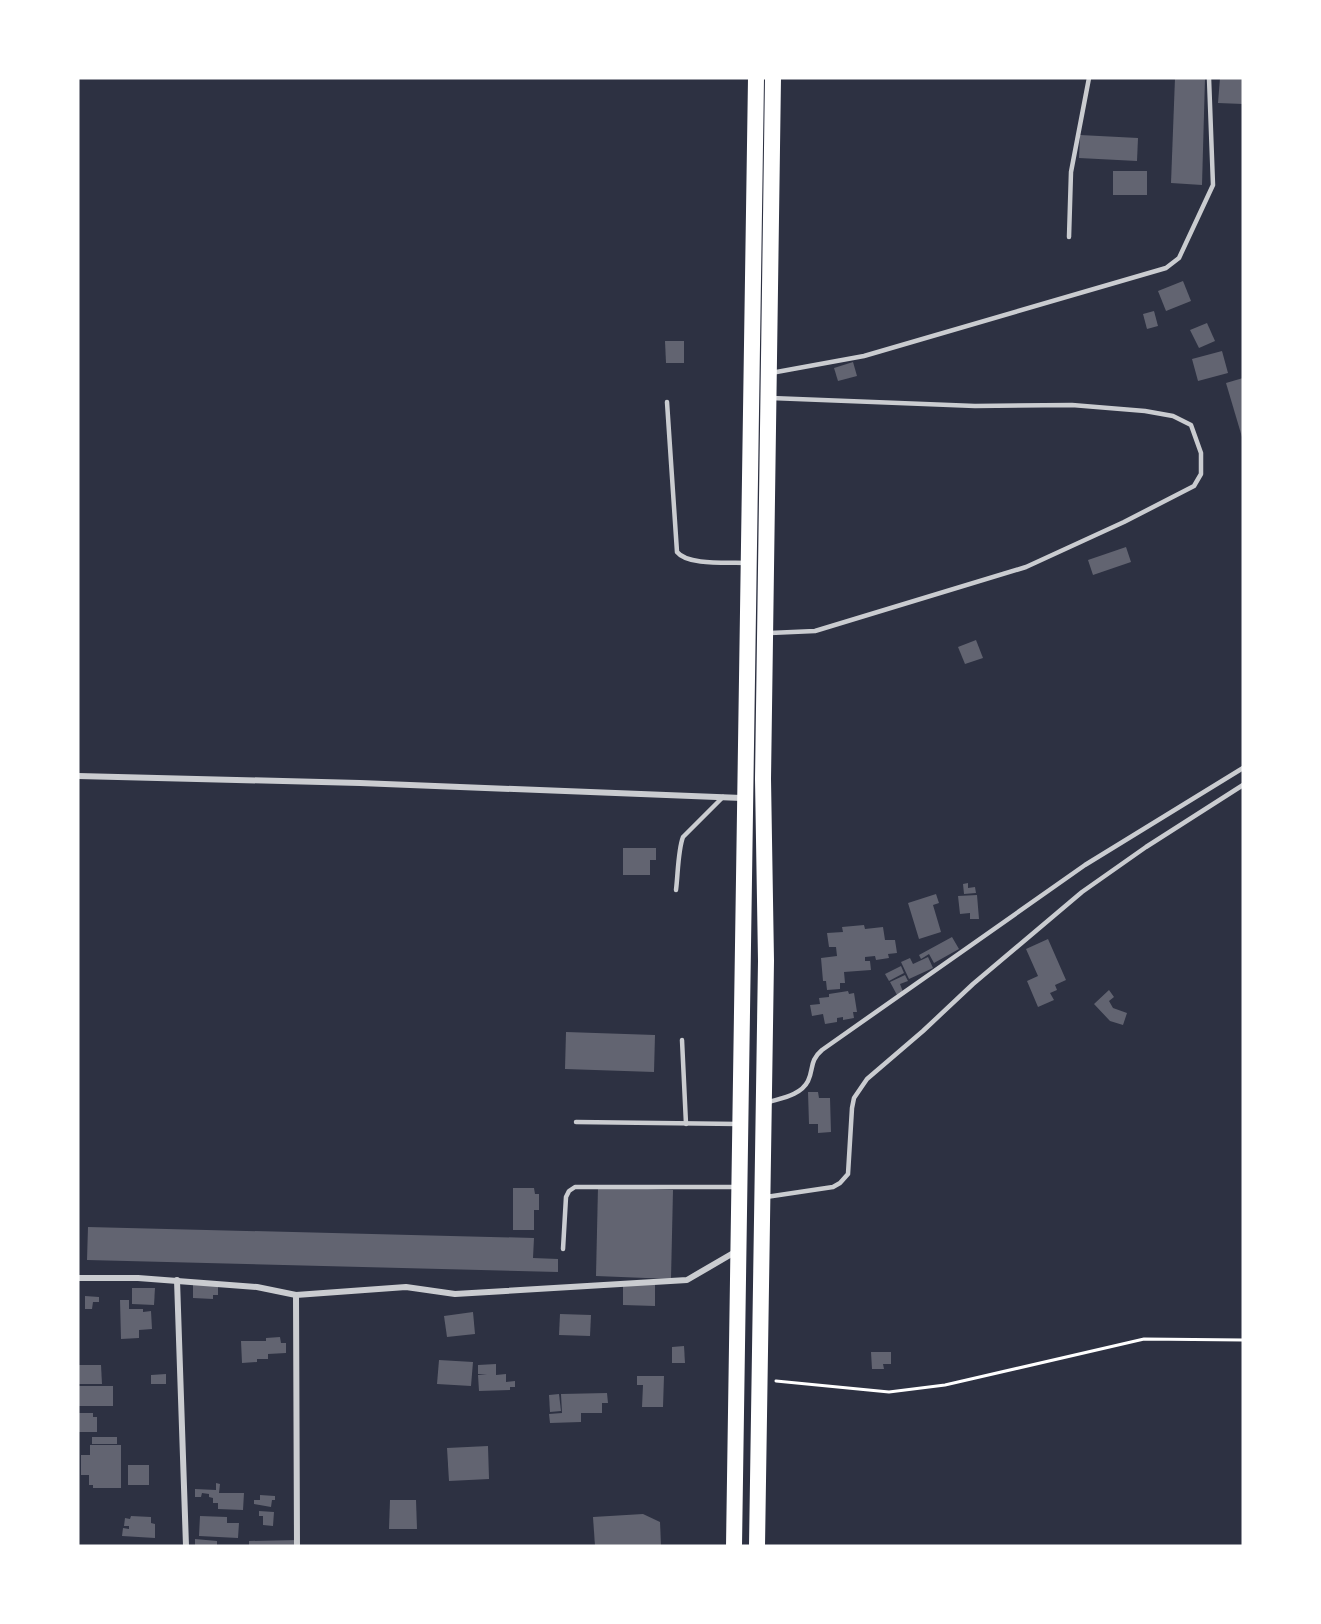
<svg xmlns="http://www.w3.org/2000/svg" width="1321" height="1624" viewBox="0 0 1321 1624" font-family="'Times New Roman',serif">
	<rect width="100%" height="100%" fill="#2d3142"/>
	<g fill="#626471">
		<path d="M1175,78H1205L1202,185L1171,183Z"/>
		<path d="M1220,78H1243V104L1218,103Z"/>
		<path d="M1080,135L1138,138L1137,161L1079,158Z"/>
		<rect x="1113" y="171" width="34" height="24"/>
		<path d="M1183,281L1191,301L1166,311L1158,291Z"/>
		<path d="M1154,311L1158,326L1147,329L1143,314Z"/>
		<path d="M1207,323L1215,341L1199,348L1190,330Z"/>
		<path d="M665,341H684V363H666Z"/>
		<path d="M1222,351L1228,373L1198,381L1192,359Z"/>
		<path d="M853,362L857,376L838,381L834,368Z"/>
		<path d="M1243,378V437H1242L1226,383Z"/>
		<path d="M1126,547L1131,562L1093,575L1088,560Z"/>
		<path d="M976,640L983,658L965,664L958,647Z"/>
		<path d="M623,848H656V860H650V875H623Z"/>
		<path d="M968,883V888L975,887L976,893L964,894L963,884Z"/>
		<path d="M936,894L939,903L933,905L941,932L919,939L908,903Z"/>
		<path d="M977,895L979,919H970V913L960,914L958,896Z"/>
		<path d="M864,925L865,929L883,927L885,940H895L897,953L888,954L889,958L876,960L875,956L865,957V961H870L871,970L844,972L845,983H840V989L827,990L826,981H823L821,958L837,956L836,947H829L827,933L843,932L842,927Z"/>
		<path d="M952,937L959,949L934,963L929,954L921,959L919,955Z"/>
		<path d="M1048,939L1066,980L1055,985L1057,990L1050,993L1054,1000L1038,1007L1027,981L1038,976L1026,949Z"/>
		<path d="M928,957L933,968L909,979L901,962L910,958L913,964Z"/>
		<path d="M901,966L904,973L889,981L885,974Z"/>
		<path d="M905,975L908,981L900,984L903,992L897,995L890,982Z"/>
		<path d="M1109,990L1114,997L1109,1001L1113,1008L1127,1013L1123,1025L1110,1021L1094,1004Z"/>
		<path d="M848,991L849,994L854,993L857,1012H853L854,1018L843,1020V1017L837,1018V1022L825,1024L823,1014L812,1016L810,1005L820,1004L819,998L829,997V994Z"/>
		<path d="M566,1032L655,1035L654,1072L565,1069Z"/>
		<path d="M808,1092H818L819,1098H830L831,1132L818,1133V1124H809Z"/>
		<path d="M598,1187L673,1190L671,1279L596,1276Z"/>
		<path d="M513,1188H534L535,1194H539V1210H534V1230H513Z"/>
		<path d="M88,1227L534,1238L533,1258L558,1259V1272L87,1260Z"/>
		<path d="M623,1281L655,1283V1306L623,1305Z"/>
		<path d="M193,1282L218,1283V1295H213V1299L193,1298Z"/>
		<path d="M132,1288H155L154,1305L132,1304Z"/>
		<path d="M85,1296L99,1297V1302H93L92,1309H85Z"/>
		<path d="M120,1300H129V1309H143V1312L151,1311L152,1329L139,1330V1338L121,1339Z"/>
		<path d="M473,1312L475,1334L447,1337L444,1316Z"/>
		<path d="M560,1314L591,1315L590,1336L559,1335Z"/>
		<path d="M280,1337L281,1343H286V1353L268,1354V1359H257V1362L242,1363L241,1341H266V1338Z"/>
		<path d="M684,1346L685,1363H672V1347Z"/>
		<path d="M871,1352H891V1364H883L884,1369H872Z"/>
		<path d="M439,1360L473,1362L471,1386L437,1384Z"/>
		<path d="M496,1364V1375L506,1374V1382L515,1381V1387H510V1390L479,1391L478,1375L487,1374H478V1365Z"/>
		<path d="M78,1365H101L102,1384H78Z"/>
		<path d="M166,1374V1384H151V1375Z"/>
		<path d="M637,1376H664L663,1407H642L643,1385H637Z"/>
		<rect x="78" y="1386" width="35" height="20"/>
		<path d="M607,1393L608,1403H602V1413H581V1422L550,1423L549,1414L562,1413L561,1394Z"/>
		<path d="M559,1394L561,1411L550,1412L549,1395Z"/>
		<path d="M78,1413H93V1417H97V1432H78Z"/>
		<rect x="92" y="1437" width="25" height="7"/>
		<path d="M90,1445H121V1488H93V1485H89V1475H81V1455H90Z"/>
		<path d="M488,1446L489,1479L449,1481L447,1448Z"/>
		<rect x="128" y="1465" width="21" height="20"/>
		<path d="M216,1483L220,1484L219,1493H244L243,1510L218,1509V1503H213V1498L209,1497V1494L202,1493L201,1497H195V1489L216,1490Z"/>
		<path d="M260,1495L275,1496V1500H272L271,1507L254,1504V1500H260Z"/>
		<path d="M390,1500H416L417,1529H389Z"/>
		<path d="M259,1511L274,1512L273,1526L263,1525V1516H259Z"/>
		<path d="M643,1514L660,1522L661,1545L595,1546L593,1517Z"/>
		<path d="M131,1516L151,1517V1523L155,1524V1538L122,1536L123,1528L129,1529V1526H124L125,1518L130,1519Z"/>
		<path d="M200,1516L227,1517V1523H239L238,1538L199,1536Z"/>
		<path d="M195,1539L217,1541V1546H195Z"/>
		<path d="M298,1540V1546H249V1541Z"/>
	</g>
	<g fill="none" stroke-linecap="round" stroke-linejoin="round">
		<path stroke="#fff" stroke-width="3" d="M776,1381L889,1392L945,1385L1144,1339L1243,1340"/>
		<g stroke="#caccd0" stroke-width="4.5">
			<path d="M1069,237L1071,172L1089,78"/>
			<path d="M771,373L864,356L1166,268L1179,258L1213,185L1209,78"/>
			<path d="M667,402L677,552C688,566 729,562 747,563"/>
			<path d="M770,633L815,631L1026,567L1124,522L1194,486L1201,474V453L1191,425L1173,416L1145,411L1072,405L975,406L771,398"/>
			<path d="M676,890C678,874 678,850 683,837L723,797"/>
			<path d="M682,1040L686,1124"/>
			<path d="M769,1102C782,1098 801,1095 808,1081C814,1069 809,1061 822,1050L1085,865L1243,768"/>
			<path d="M576,1122L738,1124"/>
			<path d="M766,1197L833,1187L840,1183L848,1174L852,1108L854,1098L867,1079L923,1031L973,984L1082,892L1146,847L1243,785"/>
			<path d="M563,1249L566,1197L569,1191L575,1187H737"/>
		</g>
		<g stroke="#caccd0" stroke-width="6">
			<path d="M78,776L360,783L742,798"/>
			<path d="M78,1278H138L257,1287L296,1295L406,1287L455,1294L687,1280L735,1252"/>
			<path d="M177,1280L186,1546"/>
			<path d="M296,1295L297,1546"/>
		</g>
		<g stroke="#fff" stroke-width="16">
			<path d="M734,1546L756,78"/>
			<path d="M757,1546L766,961L763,779L773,78"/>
		</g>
	</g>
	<rect width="1321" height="1624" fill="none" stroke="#ffffff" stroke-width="159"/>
</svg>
